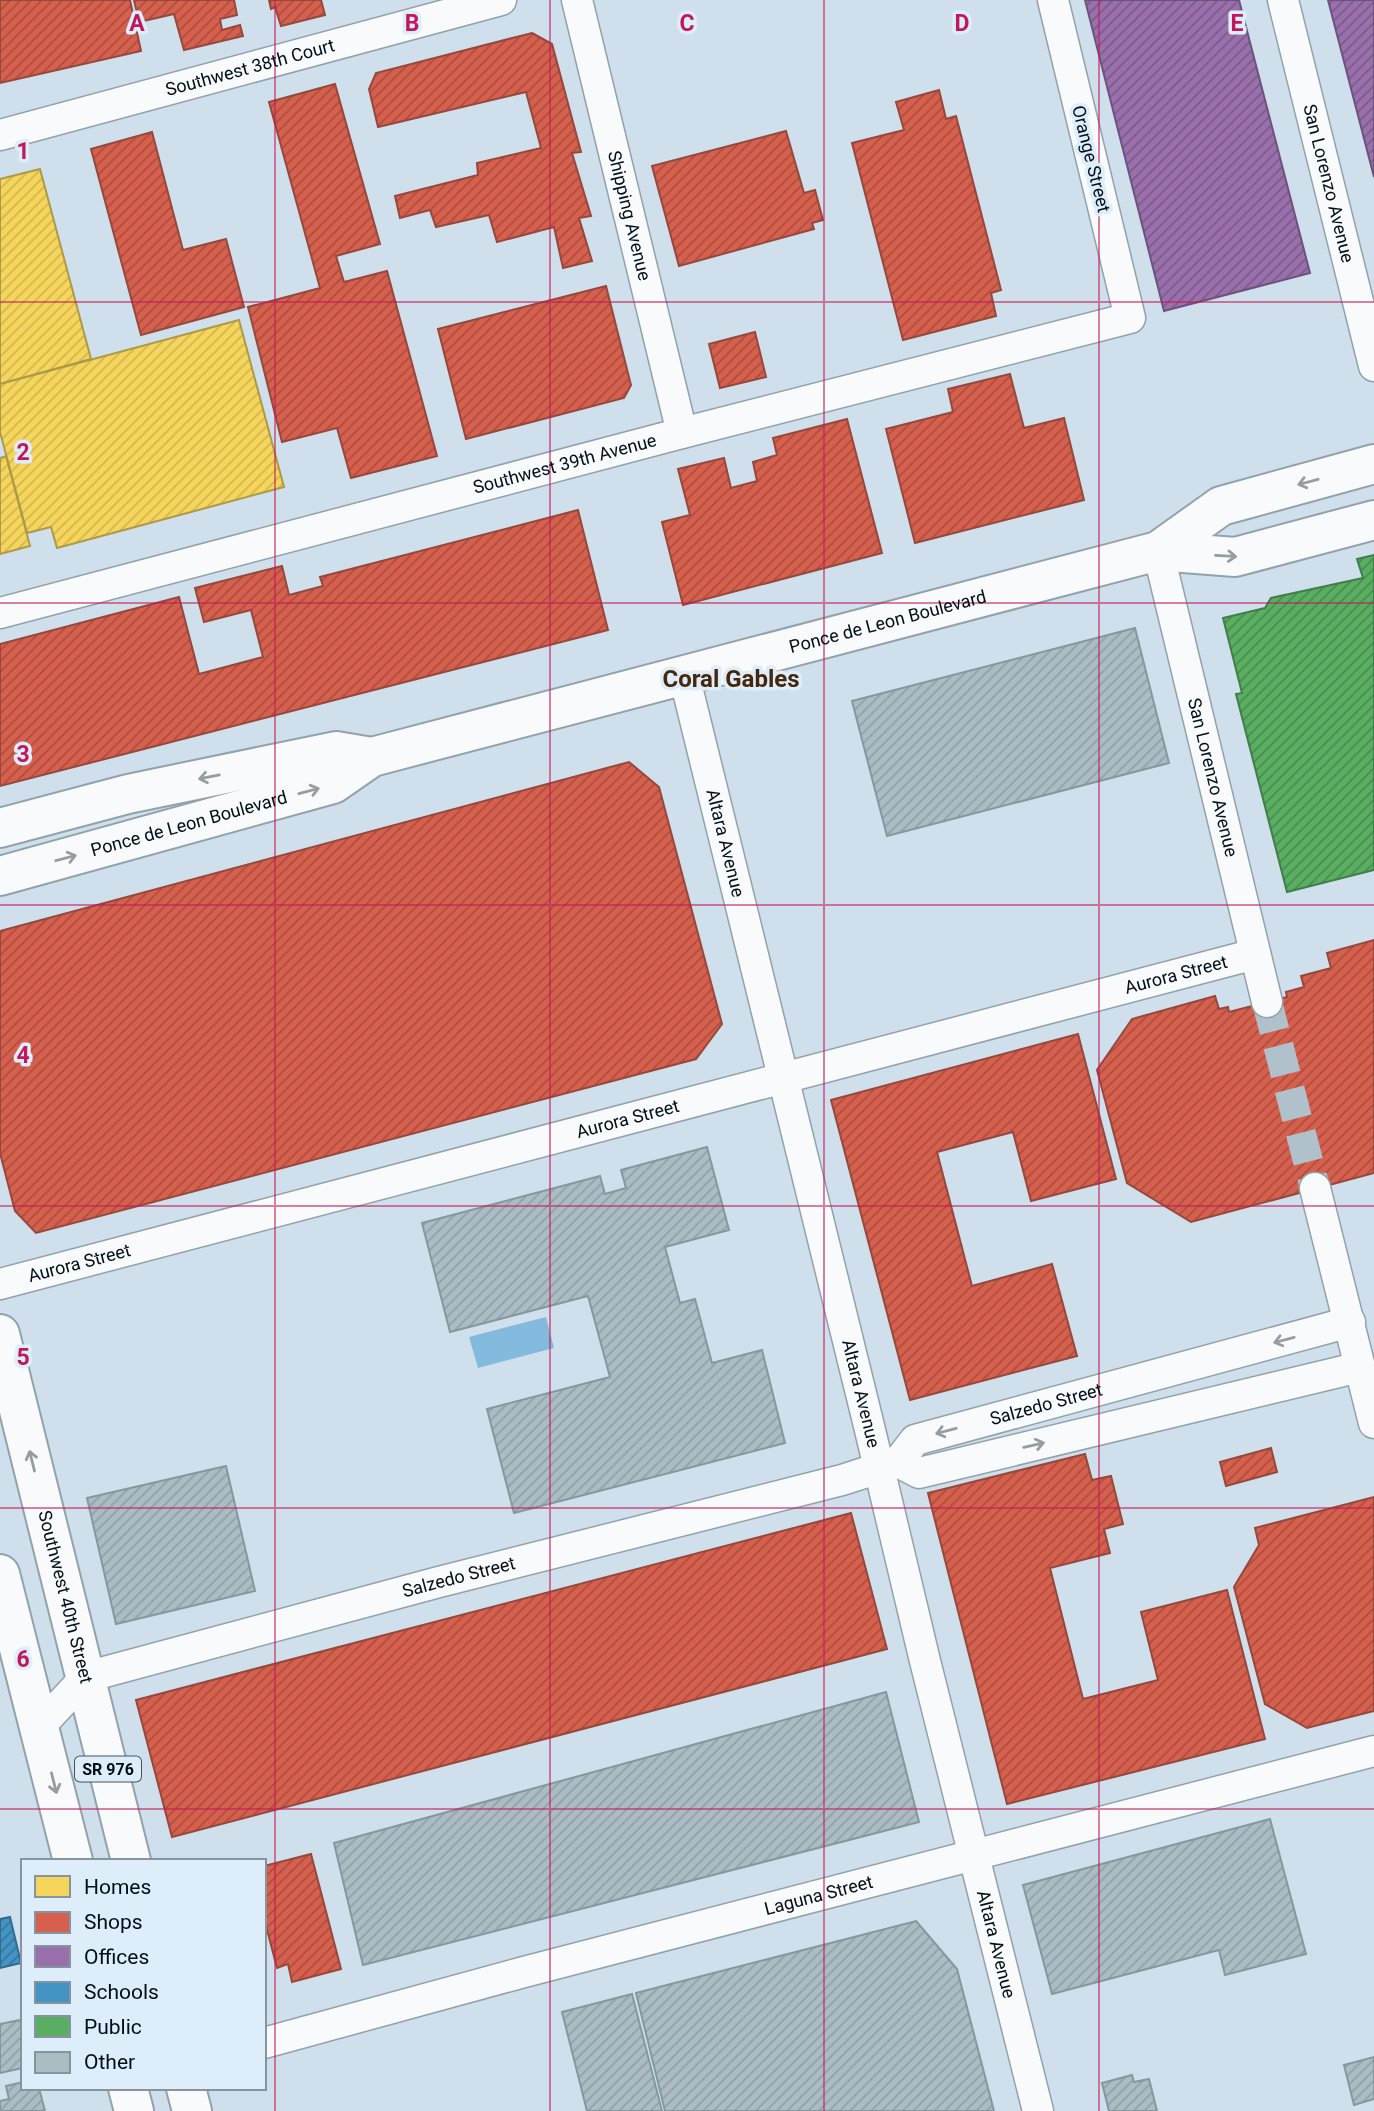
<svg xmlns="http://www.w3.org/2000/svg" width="1374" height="2111" viewBox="0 0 1374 2111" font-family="Roboto,sans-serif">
	<defs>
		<pattern id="homes-hatch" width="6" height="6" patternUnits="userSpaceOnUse" patternTransform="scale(1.75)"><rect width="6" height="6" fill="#f6d55c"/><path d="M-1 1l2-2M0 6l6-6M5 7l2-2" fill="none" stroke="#d1b64f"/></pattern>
		<pattern id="shops-hatch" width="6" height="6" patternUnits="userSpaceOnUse" patternTransform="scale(1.75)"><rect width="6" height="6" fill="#d6604d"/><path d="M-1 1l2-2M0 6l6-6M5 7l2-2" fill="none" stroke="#ab4e3f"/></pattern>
		<pattern id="offices-hatch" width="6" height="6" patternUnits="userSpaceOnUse" patternTransform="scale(1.75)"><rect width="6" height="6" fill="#9970ab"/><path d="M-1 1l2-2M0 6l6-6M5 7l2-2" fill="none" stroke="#7b5a8a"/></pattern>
		<pattern id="schools-hatch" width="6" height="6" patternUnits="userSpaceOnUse" patternTransform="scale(1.75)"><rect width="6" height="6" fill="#4393c3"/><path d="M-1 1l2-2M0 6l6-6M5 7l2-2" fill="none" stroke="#36769d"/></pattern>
		<pattern id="public-hatch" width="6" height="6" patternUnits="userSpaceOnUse" patternTransform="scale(1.75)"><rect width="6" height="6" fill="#5aae61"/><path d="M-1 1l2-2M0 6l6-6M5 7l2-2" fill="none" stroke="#488c4f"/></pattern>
		<pattern id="building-hatch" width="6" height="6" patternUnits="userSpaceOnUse" patternTransform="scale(1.75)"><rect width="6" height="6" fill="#abbcc4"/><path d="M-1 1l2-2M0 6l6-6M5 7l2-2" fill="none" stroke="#92a0a8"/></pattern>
	</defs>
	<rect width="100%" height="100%" fill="#cfe0ec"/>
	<path fill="#83badd" d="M546,1317L554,1348L478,1368L469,1337Z"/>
	<g fill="url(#homes-hatch)" stroke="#ad9a48" stroke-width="2">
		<path d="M40,169L91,359L0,384V179Z"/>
		<path d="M239,320L284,487L57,548L51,527L27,533L0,432V384Z"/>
		<path d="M6,456L30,546L0,554V458Z"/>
	</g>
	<g fill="url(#shops-hatch)" stroke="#96483d" stroke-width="2">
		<path d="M0,0H130L141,51L0,83Z"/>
		<path d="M134,0H234L237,15L220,19L222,30L240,25L243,36L184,50L174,14L139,22Z"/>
		<path d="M269,0H321L325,15L281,26L275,7L271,9Z"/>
		<path d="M532,33L552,44L581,152L572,153L591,216L579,218L592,261L563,268L554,227L497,242L489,215L436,227L430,210L400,218L395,196L478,175L477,163L541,148L526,92L378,127L369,89L376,73Z"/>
		<path d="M335,84L380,244L336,256L344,282L387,271L437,456L351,478L337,428L282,442L248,307L320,288L269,102Z"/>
		<path d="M939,90L946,119L956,116L1001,290L991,293L996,316L903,340L852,143L904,130L896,102Z"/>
		<path d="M786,131L804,193L815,190L823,220L812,223L814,229L679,266L652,166Z"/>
		<path d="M152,132L183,250L226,239L244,307L141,335L91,149Z"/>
		<path d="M606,286L631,385L624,398L466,439L438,329Z"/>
		<path d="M755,332L766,377L720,388L709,344Z"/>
		<path d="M1010,374L1024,428L1064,418L1084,500L915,543L886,429L953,412L948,389Z"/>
		<path d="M847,419L882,553L683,605L662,522L690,515L678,469L724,458L731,488L757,481L753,462L777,455L773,438Z"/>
		<path d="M578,510L608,630L0,786V644L179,597L199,674L263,657L251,610L204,622L195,588L282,566L289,595L323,586L320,577Z"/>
		<path d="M629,762L659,787L722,1024L696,1059L36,1233L15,1211L0,1153V931Z"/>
		<path d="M1374,940V1173L1191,1222L1127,1183L1097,1070L1132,1019L1215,996L1219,1009L1228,1007L1229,1012L1287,997L1286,992L1304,987L1301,976L1331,968L1327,953Z"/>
		<path d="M1078,1034L1116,1179L1031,1201L1013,1132L937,1152L972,1286L1052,1264L1077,1356L910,1400L831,1100Z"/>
		<path d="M1271,1448L1277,1472L1226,1486L1220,1462Z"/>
		<path d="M1085,1454L1092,1480L1111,1476L1123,1524L1104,1529L1110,1553L1050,1568L1083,1699L1158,1680L1141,1612L1227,1590L1265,1739L1007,1804L928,1493Z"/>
		<path d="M1374,1497V1711L1307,1728L1265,1704L1234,1587L1259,1545L1255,1528Z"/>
		<path d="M851,1513L887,1649L172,1837L136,1700Z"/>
		<path d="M311,1854L341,1969L292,1982L288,1964L277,1968L264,1918V1866Z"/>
	</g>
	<g fill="url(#offices-hatch)" stroke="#6c537f" stroke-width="2">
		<path d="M1085,0H1239L1310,273L1164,311Z"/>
		<path d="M1328,0H1374V177Z"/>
	</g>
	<path fill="url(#schools-hatch)" stroke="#306b90" stroke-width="2" d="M10,1917L21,1963L0,1968V1919Z"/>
	<path fill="url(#public-hatch)" stroke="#407e4b" stroke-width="2" d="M1374,555V870L1287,892L1236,694L1242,693L1223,618L1265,608L1271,598L1363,578L1357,559Z"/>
	<g fill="url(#building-hatch)" stroke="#85979f" stroke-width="2">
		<path d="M1135,628L1169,763L887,836L852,701Z"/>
		<path d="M707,1147L729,1230L665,1247L680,1303L695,1299L712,1363L762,1350L785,1443L514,1513L487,1409L610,1377L588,1296L450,1332L422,1223L600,1176L605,1194L626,1188L621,1170Z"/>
		<path d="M226,1466L255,1591L116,1624L87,1498Z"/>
		<path d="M886,1692L919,1822L363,1965L334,1843Z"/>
		<path d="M1270,1819L1306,1954L1225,1975L1219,1950L1052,1994L1023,1885Z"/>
		<path d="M916,1921L957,1969L994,2111H665L636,1993Z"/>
		<path d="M632,1994L662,2111H587L562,2012Z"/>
		<path d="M20,2020L23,2035V2068L0,2073V2024Z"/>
		<path d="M1374,2057V2099L1354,2105L1344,2065Z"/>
		<path d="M1132,2075L1134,2082L1149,2079L1157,2111H1109L1102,2083Z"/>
		<path d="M23,2082V2088H39L45,2111H0V2101L9,2099L6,2086Z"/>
	</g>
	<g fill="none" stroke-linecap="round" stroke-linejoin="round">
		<path stroke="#b0c1cc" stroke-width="30" stroke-dasharray="30 15" stroke-linecap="butt" d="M1267,1002L1315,1188"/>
		<defs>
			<g id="street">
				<path id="s1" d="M577,0L682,433"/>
				<path id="s2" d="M1283,0L1374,366"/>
				<path id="s3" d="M0,135L501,0"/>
				<path id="s4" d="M1158,551L1267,1002"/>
				<path id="s5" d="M0,613L682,433L1130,318L1053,0"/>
				<path id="s6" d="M684,675L870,1430L925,1661L1038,2111"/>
				<path d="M1315,1188L1374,1423"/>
				<path id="s7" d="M0,1284L1255,954"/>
				<path d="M898,1462L919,1473L1360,1367"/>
				<path id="s8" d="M40,1726L86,1677L439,1582L842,1480L898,1462L915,1440L1350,1322"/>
				<path id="s9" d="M264,2043L524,1972L1374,1751"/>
			</g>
			<g id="secondary">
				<path d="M1158,551L1235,557L1374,520"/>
				<path d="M0,828L128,794L336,751L372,757"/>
				<path id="s10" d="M0,876L333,784L372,757L1158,551L1221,506L1374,464"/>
			</g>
			<g id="primary">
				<path id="s11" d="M0,1334L131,1861"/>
				<path d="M0,1574L73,1861"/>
				<path d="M128,2088L134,2111"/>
				<path d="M186,2088L192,2111"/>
			</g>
		</defs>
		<use href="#street" stroke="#92a2ac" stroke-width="33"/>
		<use href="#secondary" stroke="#92a2ac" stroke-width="42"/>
		<use href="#primary" stroke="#92a2ac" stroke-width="42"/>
		<use href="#street" stroke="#f8fafc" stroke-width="30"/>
		<use href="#secondary" stroke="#f8fafc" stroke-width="38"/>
		<use href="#primary" stroke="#f8fafc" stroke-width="38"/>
	</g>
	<defs><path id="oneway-shaft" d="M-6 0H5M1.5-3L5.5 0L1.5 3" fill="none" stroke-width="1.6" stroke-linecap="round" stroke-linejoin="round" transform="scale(1.75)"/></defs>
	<g stroke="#969ca1">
		<use href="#oneway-shaft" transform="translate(1308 482) rotate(165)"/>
		<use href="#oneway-shaft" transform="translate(1226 556) rotate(3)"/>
		<use href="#oneway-shaft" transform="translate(209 777) rotate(169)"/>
		<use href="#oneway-shaft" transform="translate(309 791) rotate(-15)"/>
		<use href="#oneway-shaft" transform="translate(66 858) rotate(-15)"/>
		<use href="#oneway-shaft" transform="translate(1284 1340) rotate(165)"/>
		<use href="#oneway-shaft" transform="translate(946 1431) rotate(165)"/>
		<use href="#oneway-shaft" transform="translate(1034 1445) rotate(-13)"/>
		<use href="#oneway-shaft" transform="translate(32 1461) rotate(-104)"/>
		<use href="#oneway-shaft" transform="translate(54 1783) rotate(76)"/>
	</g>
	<path fill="none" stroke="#c2185b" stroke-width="2" stroke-opacity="0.55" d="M275,0V2111M550,0V2111M824,0V2111M1099,0V2111M0,302H1374M0,603H1374M0,905H1374M0,1206H1374M0,1508H1374M0,1809H1374"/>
	<g text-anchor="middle" stroke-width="7" stroke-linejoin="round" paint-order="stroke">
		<rect fill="#ddedf9" stroke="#44525c" stroke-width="2" x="75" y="1756.5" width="66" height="25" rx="5"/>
		<g font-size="16" font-weight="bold" fill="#020f18">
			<text x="108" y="1775">SR 976</text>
		</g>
		<g font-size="18" fill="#020f18" stroke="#ddedf9">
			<text dy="6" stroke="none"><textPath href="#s3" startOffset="259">Southwest 38th Court</textPath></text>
			<text transform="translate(1091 159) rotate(76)" y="6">Orange Street</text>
			<text dy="6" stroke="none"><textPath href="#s2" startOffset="189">San Lorenzo Avenue</textPath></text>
			<text dy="6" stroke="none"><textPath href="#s1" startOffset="222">Shipping Avenue</textPath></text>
			<text dy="6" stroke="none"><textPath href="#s5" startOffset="584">Southwest 39th Avenue</textPath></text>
			<text dy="6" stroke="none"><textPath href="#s10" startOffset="926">Ponce de Leon Boulevard</textPath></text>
			<text dy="6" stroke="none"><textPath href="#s4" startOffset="233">San Lorenzo Avenue</textPath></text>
			<text dy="6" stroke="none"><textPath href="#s10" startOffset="196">Ponce de Leon Boulevard</textPath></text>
			<text dy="6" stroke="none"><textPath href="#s6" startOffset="173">Altara Avenue</textPath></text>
			<text dy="6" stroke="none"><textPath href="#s7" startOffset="1216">Aurora Street</textPath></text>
			<text dy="6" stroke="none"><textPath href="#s7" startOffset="649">Aurora Street</textPath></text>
			<text dy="6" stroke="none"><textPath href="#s7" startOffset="82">Aurora Street</textPath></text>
			<text dy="6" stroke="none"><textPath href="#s6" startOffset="740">Altara Avenue</textPath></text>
			<text dy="6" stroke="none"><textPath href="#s8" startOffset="1071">Salzedo Street</textPath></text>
			<text dy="6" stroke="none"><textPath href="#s8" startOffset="453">Salzedo Street</textPath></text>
			<text dy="6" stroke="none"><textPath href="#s11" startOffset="271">Southwest 40th Street</textPath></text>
			<text dy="6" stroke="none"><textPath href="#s9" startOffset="574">Laguna Street</textPath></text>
			<text dy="6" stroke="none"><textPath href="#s6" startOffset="1307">Altara Avenue</textPath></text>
		</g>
		<g font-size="24" font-weight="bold" fill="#46270c" stroke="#ddedf9">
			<text x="731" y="687">Coral Gables</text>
		</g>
	</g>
	<g font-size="23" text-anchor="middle" font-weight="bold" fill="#c2185b" stroke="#ddedf9" stroke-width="7" stroke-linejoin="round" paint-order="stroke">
		<text x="137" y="31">A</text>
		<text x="412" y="31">B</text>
		<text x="687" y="31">C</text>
		<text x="962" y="31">D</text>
		<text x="1237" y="31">E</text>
		<text x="23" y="159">1</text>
		<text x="23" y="460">2</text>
		<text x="23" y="762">3</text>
		<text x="23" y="1063">4</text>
		<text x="23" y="1365">5</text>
		<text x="23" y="1667">6</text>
	</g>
	<rect x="21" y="1859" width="245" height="231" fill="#ddedf9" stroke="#85949f" stroke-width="2"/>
	<rect x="35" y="1876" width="35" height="21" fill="#f6d55c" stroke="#85949f" stroke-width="2"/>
	<text x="84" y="1894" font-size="21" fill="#020f18">Homes</text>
	<rect x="35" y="1912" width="35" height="21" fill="#d6604d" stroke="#85949f" stroke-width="2"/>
	<text x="84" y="1929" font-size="21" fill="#020f18">Shops</text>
	<rect x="35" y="1946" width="35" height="21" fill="#9970ab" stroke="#85949f" stroke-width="2"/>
	<text x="84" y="1964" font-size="21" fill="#020f18">Offices</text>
	<rect x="35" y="1982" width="35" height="21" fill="#4393c3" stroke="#85949f" stroke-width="2"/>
	<text x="84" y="1999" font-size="21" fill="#020f18">Schools</text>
	<rect x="35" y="2016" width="35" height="21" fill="#5aae61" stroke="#85949f" stroke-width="2"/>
	<text x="84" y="2034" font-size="21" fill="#020f18">Public</text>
	<rect x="35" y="2052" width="35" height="21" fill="#abbcc4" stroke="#85949f" stroke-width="2"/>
	<text x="84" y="2069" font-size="21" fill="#020f18">Other</text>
</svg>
